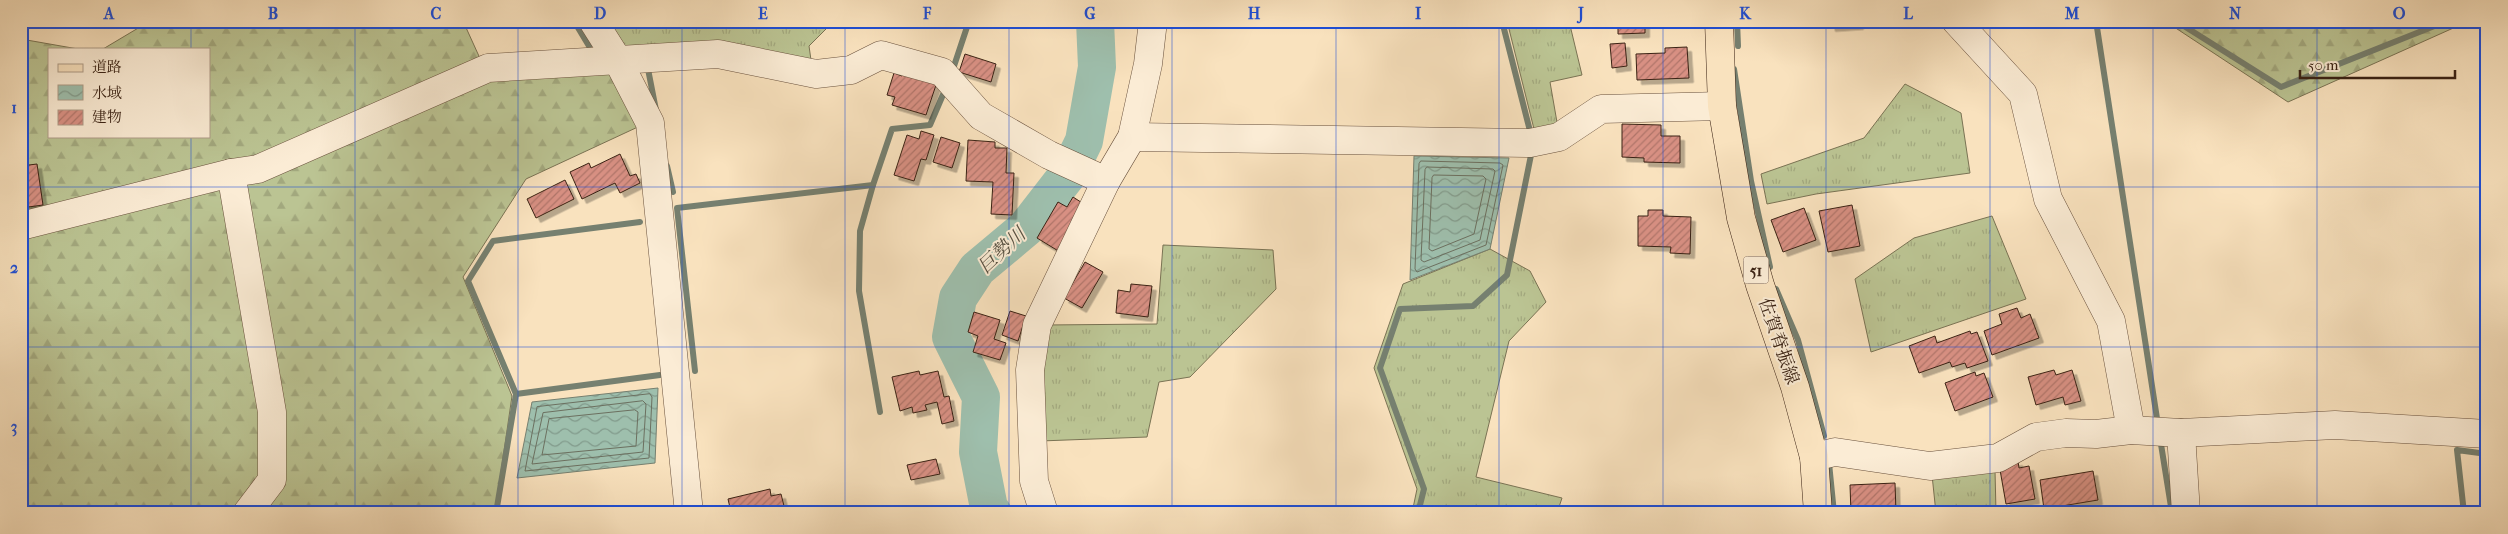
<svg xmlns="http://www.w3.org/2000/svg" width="2508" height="534" viewBox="0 0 2508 534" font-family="'IM FELL French Canon','Noto Serif JP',serif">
	<defs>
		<pattern id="grass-tufts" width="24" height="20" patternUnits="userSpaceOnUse" patternTransform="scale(1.25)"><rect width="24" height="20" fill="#bbc493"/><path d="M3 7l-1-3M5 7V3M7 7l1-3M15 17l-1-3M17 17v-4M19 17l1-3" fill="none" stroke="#a2a87e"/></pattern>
		<pattern id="forest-firs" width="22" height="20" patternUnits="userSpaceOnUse" patternTransform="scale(1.25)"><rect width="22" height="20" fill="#bbc493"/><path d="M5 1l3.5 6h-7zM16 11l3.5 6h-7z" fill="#a2a87e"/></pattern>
		<pattern id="water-waves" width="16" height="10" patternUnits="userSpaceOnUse" patternTransform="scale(1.25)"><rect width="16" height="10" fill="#9ebfad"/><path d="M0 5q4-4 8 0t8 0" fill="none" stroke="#829b8c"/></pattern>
		<pattern id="building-hatch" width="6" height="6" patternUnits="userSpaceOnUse" patternTransform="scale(1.25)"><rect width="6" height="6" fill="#d89083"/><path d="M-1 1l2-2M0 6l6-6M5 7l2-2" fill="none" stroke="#b0756a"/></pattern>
		<filter id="shadow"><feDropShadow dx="4.5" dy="4.5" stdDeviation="0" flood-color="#0004"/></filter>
	</defs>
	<rect width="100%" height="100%" fill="#f9e2be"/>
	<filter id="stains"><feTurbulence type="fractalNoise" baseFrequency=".004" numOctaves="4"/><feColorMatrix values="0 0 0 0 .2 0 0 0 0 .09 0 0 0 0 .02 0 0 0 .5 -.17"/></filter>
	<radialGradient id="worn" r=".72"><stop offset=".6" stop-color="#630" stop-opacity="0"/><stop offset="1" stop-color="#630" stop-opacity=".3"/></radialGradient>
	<g fill="url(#grass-tufts)" stroke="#7a7354">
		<path d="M601,21H834L809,46L814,81L621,54Z"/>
		<path d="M1507,21H1569L1582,75L1550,82L1558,128L1534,129Z"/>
		<path d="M1905,84L1961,113L1970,173L1816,194L1767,204L1761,174L1864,138Z"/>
		<path d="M1992,216L2026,299L1871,352L1855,279L1914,238Z"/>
		<path d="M1163,245L1273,250L1276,289L1190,377L1159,382L1147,437L1040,441L1045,325L1157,324Z"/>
		<path d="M1490,249L1530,271L1546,302L1509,341L1476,477L1562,498L1557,513H1412L1417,489L1374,368L1403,284Z"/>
		<path d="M1995,470L1996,513H1936L1932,475Z"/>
	</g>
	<g fill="url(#forest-firs)" stroke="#7a7354">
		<path d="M150,21H463L488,76L617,68L640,126L526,179L463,277L512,396L495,513H21V39L78,49H49V136H209V49H103Z"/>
		<path d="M2165,21H2469L2288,102Z"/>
	</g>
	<g fill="url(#water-waves)" stroke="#768070">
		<path d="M1414,156L1509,158L1490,249L1410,280Z"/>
		<path d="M658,388L655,463L517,478L532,402Z"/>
	</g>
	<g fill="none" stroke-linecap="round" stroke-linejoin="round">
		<g stroke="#6c7060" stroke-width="1">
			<path d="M1421,161L1500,163L1503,165L1486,245L1417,272L1415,269L1419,164Z"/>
			<path d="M1427,167L1493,169L1495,171L1480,240L1424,262L1421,260L1425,170Z"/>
			<path d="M1434,175L1483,176L1486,179L1474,234L1432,251L1429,249L1432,178Z"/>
			<path d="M650,394L652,397L649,458L525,471L537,407Z"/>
			<path d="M643,401L646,404L643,452L532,464L543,413Z"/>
			<path d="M635,410L638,412L636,446L542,455L549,419Z"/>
		</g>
		<g stroke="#768070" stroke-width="6">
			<path d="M574,21L589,46"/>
			<path d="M1502,21L1530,131"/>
			<path d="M1737,21L1738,46"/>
			<path d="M2096,21L2158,425"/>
			<path d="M2176,21L2281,87L2447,21"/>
			<path d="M648,69L656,110"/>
			<path d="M1734,69L1751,181L1770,267"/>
			<path d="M952,72L969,21"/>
			<path d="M667,166L673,192"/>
			<path d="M873,185L860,231L859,291L880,412"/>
			<path d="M1776,289L1798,340L1824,436"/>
			<path d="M695,371L677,208L873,185L892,129L930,125L945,90"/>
			<path d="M516,394L660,375"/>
			<path d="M2160,438L2172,513"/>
			<path d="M1829,463L1834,513"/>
			<path d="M496,513L516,394L468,281L493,241L640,222"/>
			<path d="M1418,513L1424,489L1380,368L1400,309L1473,306L1507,275L1531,155"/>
			<path d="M2464,513L2457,450L2487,454"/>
		</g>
		<path stroke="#9ebfad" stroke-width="38" d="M993,513L989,508L978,452L981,397L951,337L958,298L977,269L1026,228L1068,174L1084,141L1097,67L1095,21"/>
	</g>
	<g fill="url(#building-hatch)" stroke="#3a2214" filter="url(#shadow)">
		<path d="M1618,21H1645V33L1618,34Z"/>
		<path d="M1830,21H1859V25L1831,27Z"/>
		<path d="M1625,43L1627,66L1612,68L1610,44Z"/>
		<path d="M1687,47L1689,78L1637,80L1636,54L1665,53V48Z"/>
		<path d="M965,54L996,64L991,82L959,72Z"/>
		<path d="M903,71L937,82L926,115L892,105L895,97L887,95L894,73L902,76Z"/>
		<path d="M1622,124L1661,125V136H1680V163L1644,162V158L1622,157Z"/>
		<path d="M921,131L934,135L926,160L921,159L914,181L894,175L907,135L919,139Z"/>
		<path d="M941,137L960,143L952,168L933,162Z"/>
		<path d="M968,140L995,142V148H1007L1006,173H1014L1012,215L991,214L993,182L966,181Z"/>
		<path d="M620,154L630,176L636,174L640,183L620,193L615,183L582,199L570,172L589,163L591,168Z"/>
		<path d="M37,164L43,205L21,208V166Z"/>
		<path d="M565,180L574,199L536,218L527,199Z"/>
		<path d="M1073,197L1087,206L1060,252L1037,238L1058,202L1067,207Z"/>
		<path d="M1852,205L1860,246L1828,252L1819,211Z"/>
		<path d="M1804,208L1816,240L1783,252L1771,220Z"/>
		<path d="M1648,210H1663V216L1691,217L1690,254L1670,253L1671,247L1638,246V216H1648Z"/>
		<path d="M1085,262L1103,272L1082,308L1064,298Z"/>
		<path d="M1131,284L1152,286L1148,317L1116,313L1118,290L1130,292Z"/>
		<path d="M2017,308L2021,318L2030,314L2039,338L1992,355L1984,331L2002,324L1999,314Z"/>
		<path d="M1010,311L1026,316L1018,341L1002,335Z"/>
		<path d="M974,312L1000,320L994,339L1006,343L1000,360L973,352L978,336L968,332Z"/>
		<path d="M1970,331L1971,334L1977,332L1988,361L1967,368L1965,363L1952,367L1950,362L1919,373L1909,346L1935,336L1937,343Z"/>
		<path d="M2054,370L2056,375L2072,370L2081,401L2065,405L2063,397L2036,405L2028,377Z"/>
		<path d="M919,371L920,375L938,371L944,397L949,396L954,421L942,424L937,402L925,405L927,410L913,413L912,407L900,411L892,377Z"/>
		<path d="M1975,372L1976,376L1984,373L1993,397L1955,411L1945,383Z"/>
		<path d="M936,459L940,474L911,480L907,465Z"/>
		<path d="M2018,461L2019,468L2029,466L2035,499L2006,504L1999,464Z"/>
		<path d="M2093,471L2098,500L2044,509L2040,480Z"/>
		<path d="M1895,483L1896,512L1851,513L1850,485Z"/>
		<path d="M770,489L771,496L781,494L785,510L799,507L801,513H727L731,512L728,499Z"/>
	</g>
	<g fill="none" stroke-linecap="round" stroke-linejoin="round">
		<defs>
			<g id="minor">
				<path d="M593,21L617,59L650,123L689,513"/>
				<path d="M1956,21L2023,94L2048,199L2111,321L2131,430"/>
				<path d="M1132,137L1530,143L1559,137L1601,109L1722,106"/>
				<path d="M231,173L272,412V480L247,513"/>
				<path d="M21,226L231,173L258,169L488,68L718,54L816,74L851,70L881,55L942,72L981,116L1049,155L1106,181"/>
				<path d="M2181,433L2186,513"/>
				<path d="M1814,457L1835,452L1930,466L1998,458L2036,437L2066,433L2096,434L2131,430L2181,433L2335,425L2487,434"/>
				<path d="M1044,513L1034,481L1030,370L1037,325L1106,181L1132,137L1148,64L1153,21"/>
			</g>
			<path id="major" d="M1719,21L1722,106L1741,218L1760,285L1795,387L1814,457L1818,513"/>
		</defs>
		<use href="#minor" stroke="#6a523e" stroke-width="29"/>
		<use href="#major" stroke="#3a2214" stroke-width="29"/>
		<use href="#minor" stroke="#fbecd5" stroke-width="28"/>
		<use href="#major" stroke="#f9e2be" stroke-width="28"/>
	</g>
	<path fill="none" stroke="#1d4ed8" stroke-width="1" stroke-opacity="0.55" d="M191,21V49M355,21V513M518,21V513M682,21V513M845,21V513M1009,21V513M1172,21V513M1336,21V513M1499,21V513M1663,21V513M1826,21V513M1990,21V513M2153,21V513M2317,21V513M191,136V513M21,187H2487M21,347H2487"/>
	<g text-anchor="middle" stroke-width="4" stroke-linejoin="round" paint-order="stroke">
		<rect fill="#fbecd5" stroke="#745f4e" stroke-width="1" x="1743.5" y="256.5" width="25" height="27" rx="4"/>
		<g font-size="16" font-weight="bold" fill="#3a2214">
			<text x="1756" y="276">51</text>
		</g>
		<g font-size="18" fill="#3a2214" stroke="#fbecd5">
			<text transform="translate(1779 341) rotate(71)" y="6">佐賀脊振線</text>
		</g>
		<g font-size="19" font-style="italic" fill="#585142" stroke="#fbecd5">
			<text transform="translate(1001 250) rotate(-43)" y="7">巨勢川</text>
		</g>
	</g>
	<rect width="2508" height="534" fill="none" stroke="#f9e2be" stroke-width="55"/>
	<rect x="48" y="48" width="162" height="90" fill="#fbecd5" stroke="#ae9b88"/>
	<rect x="58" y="64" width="25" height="8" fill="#f9e2be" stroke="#ae9b88"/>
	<text x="92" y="72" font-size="15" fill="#3a2214">道路</text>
	<rect x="58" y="85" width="25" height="15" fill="url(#water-waves)" stroke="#ae9b88"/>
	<text x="92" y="98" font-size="15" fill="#3a2214">水域</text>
	<rect x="58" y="110" width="25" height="15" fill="url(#building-hatch)" stroke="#ae9b88"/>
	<text x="92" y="122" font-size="15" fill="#3a2214">建物</text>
	<path d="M2300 70v8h155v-8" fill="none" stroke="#3a2214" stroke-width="2.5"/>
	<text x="2308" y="70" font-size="15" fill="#3a2214" stroke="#fbecd5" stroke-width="4" paint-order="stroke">50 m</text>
	<rect x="28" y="28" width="2452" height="478" fill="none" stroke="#1d4ed8" stroke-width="2"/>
	<g font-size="16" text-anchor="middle" font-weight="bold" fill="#1d4ed8">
		<text x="109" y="19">A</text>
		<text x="273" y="19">B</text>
		<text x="436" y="19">C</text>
		<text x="600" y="19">D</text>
		<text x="763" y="19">E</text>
		<text x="927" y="19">F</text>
		<text x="1090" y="19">G</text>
		<text x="1254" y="19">H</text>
		<text x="1418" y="19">I</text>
		<text x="1581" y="19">J</text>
		<text x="1745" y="19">K</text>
		<text x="1908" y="19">L</text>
		<text x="2072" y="19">M</text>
		<text x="2235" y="19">N</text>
		<text x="2399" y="19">O</text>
		<text x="14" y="113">1</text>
		<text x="14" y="273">2</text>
		<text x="14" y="432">3</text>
	</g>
	<rect width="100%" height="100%" filter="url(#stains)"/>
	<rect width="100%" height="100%" fill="url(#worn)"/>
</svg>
